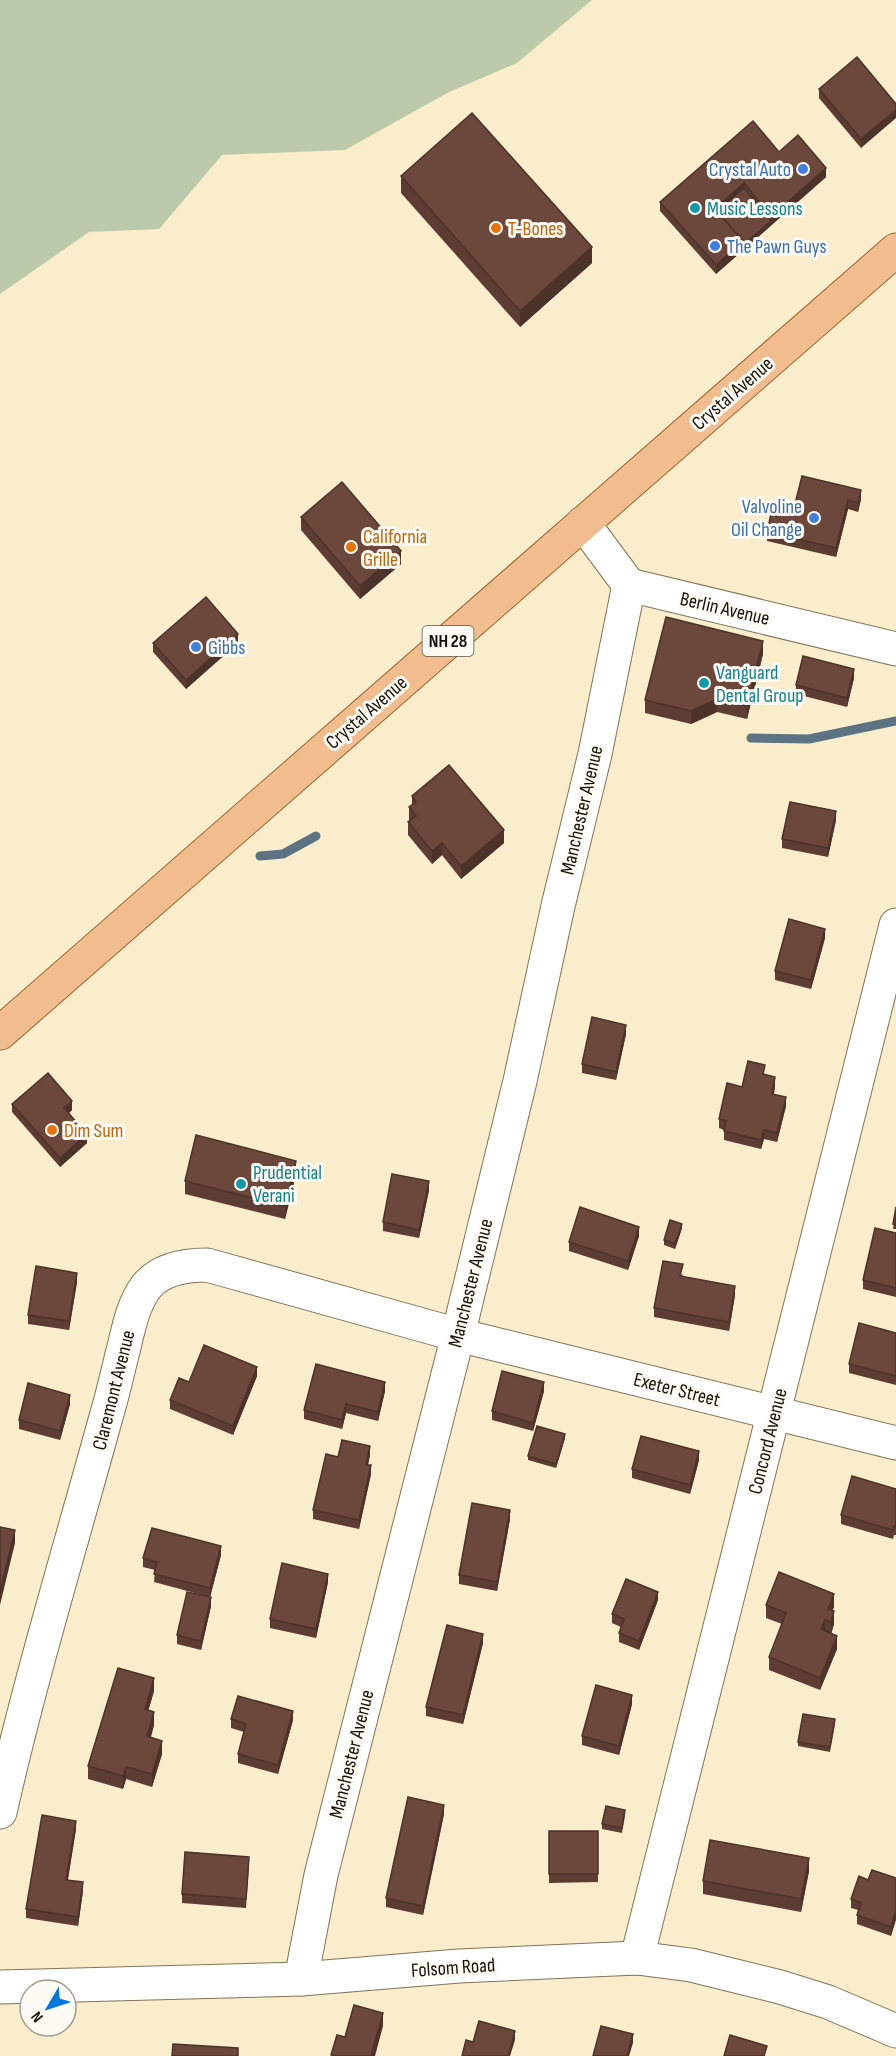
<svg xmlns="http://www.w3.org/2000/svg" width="896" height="2056" viewBox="0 0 896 2056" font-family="'Sofia Sans Condensed',sans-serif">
	<rect width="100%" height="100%" fill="#faedcc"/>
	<path fill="#bccaab" d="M0,0H592L517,63L449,92L345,150L222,155L159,229L89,232L0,294Z"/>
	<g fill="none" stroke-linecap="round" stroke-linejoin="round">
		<g stroke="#5b7382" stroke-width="9">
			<path d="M751,738L809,739L896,721"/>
			<path d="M260,856L283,854L316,836"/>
		</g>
		<defs>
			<g id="minor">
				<path d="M583,523L629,585L896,649"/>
				<path d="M0,1812C30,1679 70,1548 106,1417C113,1394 118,1370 124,1347C129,1326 133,1305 146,1287C160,1269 186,1265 207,1265L458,1335L896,1443"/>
				<path d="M637,1958L896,925"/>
				<path d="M301,1979L321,1875L458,1335L520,1081L558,906L595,754L629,585"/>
				<path d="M0,1987L301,1979L459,1966L637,1958L691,1965L780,1987L828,2002L896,2031"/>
			</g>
			<path id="major" d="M0,1033L896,250"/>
		</defs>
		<use href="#minor" stroke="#807457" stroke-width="35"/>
		<use href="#major" stroke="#9e642e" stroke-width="35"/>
		<use href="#minor" stroke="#fff" stroke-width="33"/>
		<use href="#major" stroke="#f1bc8e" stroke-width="33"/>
	</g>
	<g fill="#5d3d33">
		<path d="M819,89L896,104L861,148L819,98Z"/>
		<path d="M779,152L826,177L716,274L660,211V202Z"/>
		<path d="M401,176L592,263L520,327L401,193Z"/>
		<path d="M861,499L858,512L848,509L836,557L767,541V532L780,516L795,504Z"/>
		<path d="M301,517L401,564L360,599L301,530Z"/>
		<path d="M153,643H238L186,689L153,652Z"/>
		<path d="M763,654L747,719L717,712L691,724L645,713V700Z"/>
		<path d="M854,678L847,707L796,694V685Z"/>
		<path d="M412,796L504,843L461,879L442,855L432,864L408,835V822L409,821V807L412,805Z"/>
		<path d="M836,820L828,857L782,848V839Z"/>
		<path d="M825,938L811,989L775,980V971Z"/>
		<path d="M626,1034L616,1080L582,1073V1064Z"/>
		<path d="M765,1075L775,1086L774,1094L786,1106L777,1142L764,1139L761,1149L724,1140V1130L719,1128V1119L742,1087Z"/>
		<path d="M12,1104L72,1110L69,1113L87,1143L60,1167L12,1112Z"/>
		<path d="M296,1174L285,1219L185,1194V1181Z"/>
		<path d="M429,1190L419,1238L383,1231V1222Z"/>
		<path d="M896,1207V1229H893Z"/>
		<path d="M682,1228L675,1249L664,1245V1240Z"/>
		<path d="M896,1233V1297L863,1289V1280Z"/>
		<path d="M639,1236L628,1270L569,1251V1242Z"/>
		<path d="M683,1273L682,1277L735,1295L729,1331L654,1317V1308Z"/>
		<path d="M77,1282L69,1330L28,1324V1315Z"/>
		<path d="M896,1333V1385L849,1373V1364Z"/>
		<path d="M257,1376L233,1435L170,1409V1400L189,1382Z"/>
		<path d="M385,1391L378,1421L346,1413L342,1429L304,1419V1410Z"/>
		<path d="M544,1391L533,1431L492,1420V1411Z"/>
		<path d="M70,1404L60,1440L19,1429V1420Z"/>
		<path d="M565,1438L556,1468L528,1460V1456Z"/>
		<path d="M370,1455L368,1465L371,1474L359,1529L313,1519V1510L338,1457Z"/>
		<path d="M699,1460L690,1494L632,1478V1469Z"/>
		<path d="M896,1489V1535H894L893,1539L841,1524V1515Z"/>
		<path d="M510,1519L497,1591L459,1584V1575Z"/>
		<path d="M221,1555L210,1597L211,1606L201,1650L177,1644V1635L206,1596L154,1582L155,1570L143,1567V1558Z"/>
		<path d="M328,1582L316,1638L270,1628V1619Z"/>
		<path d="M658,1600L639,1650L619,1642V1633L621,1627L612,1623V1614Z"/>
		<path d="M766,1605L834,1607L832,1610L834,1624L831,1633L837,1649L820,1690L769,1670V1657L782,1624L766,1618Z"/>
		<path d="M483,1643L463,1724L426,1716V1707Z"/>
		<path d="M154,1691L148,1711L154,1725L151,1737L162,1754L152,1787L126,1779L123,1789L88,1779V1766Z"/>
		<path d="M632,1704L619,1755L582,1745V1736Z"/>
		<path d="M231,1719L293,1720L278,1774L238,1763V1754L244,1732L231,1728Z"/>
		<path d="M835,1724L830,1752L798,1746V1742Z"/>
		<path d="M444,1814L423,1915L386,1907V1898Z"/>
		<path d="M625,1815L622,1833L602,1829V1824Z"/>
		<path d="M76,1829L68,1880L83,1891L78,1926L26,1918V1909Z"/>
		<path d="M549,1831H598V1882L549,1883Z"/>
		<path d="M249,1866L246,1908L182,1903V1894Z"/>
		<path d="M809,1871L801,1912L703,1894V1881Z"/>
		<path d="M896,1878L891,1936L857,1924V1915L858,1910L851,1908V1899L868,1880Z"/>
	</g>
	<g fill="#4c3229">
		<path d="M896,110V118L861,148V139Z"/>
		<path d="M826,168V177L716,274V265L743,241L771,221V217Z"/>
		<path d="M744,183V192L715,212V208Z"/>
		<path d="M592,247V263L520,327V311Z"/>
		<path d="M861,490V499L858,512V503Z"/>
		<path d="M848,500V509L836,557V548Z"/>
		<path d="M401,551V564L360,599V586Z"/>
		<path d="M238,634V643L186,689V680Z"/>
		<path d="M763,641V654L747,719V706Z"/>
		<path d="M854,669V678L847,707V698Z"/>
		<path d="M717,699V712L691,724V711Z"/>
		<path d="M836,811V820L828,857V848Z"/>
		<path d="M504,830V843L461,879V866Z"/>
		<path d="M442,843V855L432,864V851Z"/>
		<path d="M825,929V938L811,989V980Z"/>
		<path d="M626,1025V1034L616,1080V1072Z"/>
		<path d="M775,1077V1086L772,1103V1094Z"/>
		<path d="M786,1097V1106L777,1142V1133Z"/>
		<path d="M72,1101V1110L64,1117V1108Z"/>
		<path d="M764,1130V1139L761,1149V1140Z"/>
		<path d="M87,1134V1143L60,1167V1158Z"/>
		<path d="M296,1161V1174L285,1219V1206Z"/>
		<path d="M429,1181V1190L419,1238V1230Z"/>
		<path d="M682,1224V1228L675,1249V1244Z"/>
		<path d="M639,1227V1236L628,1270V1261Z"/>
		<path d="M77,1273V1282L69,1330V1321Z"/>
		<path d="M735,1286V1295L729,1331V1322Z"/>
		<path d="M257,1367V1376L233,1435V1426Z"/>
		<path d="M385,1382V1391L378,1421V1412Z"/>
		<path d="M544,1382V1391L533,1431V1423Z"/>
		<path d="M70,1395V1404L60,1440V1431Z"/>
		<path d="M346,1404V1413L342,1429V1420Z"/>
		<path d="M565,1434V1438L556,1468V1464Z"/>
		<path d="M370,1446V1455L366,1474V1465Z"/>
		<path d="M699,1451V1460L690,1494V1485Z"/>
		<path d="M371,1465V1474L359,1529V1520Z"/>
		<path d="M510,1510V1519L497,1591V1582Z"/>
		<path d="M15,1530V1543L0,1605V1592Z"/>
		<path d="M221,1546V1555L210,1597V1588Z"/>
		<path d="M328,1574V1582L316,1638V1629Z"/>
		<path d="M658,1592V1600L639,1650V1641Z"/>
		<path d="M834,1594V1607L828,1622V1609Z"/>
		<path d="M211,1597V1606L201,1650V1641Z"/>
		<path d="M834,1611V1624L831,1635V1622Z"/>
		<path d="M825,1620V1633L821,1629Z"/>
		<path d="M483,1634V1643L463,1724V1715Z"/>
		<path d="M837,1636V1649L820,1690V1678Z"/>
		<path d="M154,1678V1691L145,1722V1709Z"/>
		<path d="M632,1695V1704L619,1755V1746Z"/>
		<path d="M293,1711V1720L278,1774V1765Z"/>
		<path d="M154,1712V1725L147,1749V1736Z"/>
		<path d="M162,1741V1754L152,1787V1774Z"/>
		<path d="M126,1767V1779L123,1789V1776Z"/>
		<path d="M444,1805V1814L423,1915V1906Z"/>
		<path d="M76,1821V1829L66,1889V1880Z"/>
		<path d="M809,1858V1871L801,1912V1899Z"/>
		<path d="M83,1882V1891L78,1926V1917Z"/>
		<path d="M896,1911V1920L891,1936V1927Z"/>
		<path d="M383,2013V2026L375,2056H371Z"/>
		<path d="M515,2031V2040L510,2056H508Z"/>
		<path d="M633,2034V2043L629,2056H627Z"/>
	</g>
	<g fill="#6c473b" stroke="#4c3229" stroke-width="1.5">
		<path d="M857,57L896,104V110L861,139L819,89Z"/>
		<path d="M472,113L592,247L520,311L401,176Z"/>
		<path d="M753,121L779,152L798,135L826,168L771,217L744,183L728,197L715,208L743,241L716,265L660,202Z"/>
		<path d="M744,188L771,221L743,245V241L717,211Z"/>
		<path d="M802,476L861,490L858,503L848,500L836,548L767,532L771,514L780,516L784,501L795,504Z"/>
		<path d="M342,482L401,551L360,586L301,517Z"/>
		<path d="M206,597L238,634L186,680L153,643Z"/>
		<path d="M666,617L763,641L747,706L717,699L691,711L645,700Z"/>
		<path d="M803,656L854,669L847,698L796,685Z"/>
		<path d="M449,765L504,830L461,866L442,843L432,851L408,822L416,816L409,807L416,802L412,796Z"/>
		<path d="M790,802L836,811L828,848L782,839Z"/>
		<path d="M789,919L825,929L811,980L775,971Z"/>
		<path d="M592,1017L626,1025L616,1072L582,1064Z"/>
		<path d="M748,1061L765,1065L763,1074L775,1077L772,1094L786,1097L777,1133L764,1130L761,1140L724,1131L726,1121L719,1119L727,1083L742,1087Z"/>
		<path d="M48,1073L72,1101L64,1108L87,1134L60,1158L12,1104Z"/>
		<path d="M196,1135L296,1161L285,1206L185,1181Z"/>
		<path d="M392,1174L429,1181L419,1230L383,1222Z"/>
		<path d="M580,1207L639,1227L628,1261L569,1242Z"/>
		<path d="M896,1207V1225L893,1224Z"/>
		<path d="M670,1220L682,1224L675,1244L664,1240Z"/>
		<path d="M875,1228L896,1233V1288L863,1280Z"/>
		<path d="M663,1261L683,1264L680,1276L735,1286L729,1322L654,1308Z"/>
		<path d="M36,1266L77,1273L69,1321L28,1315Z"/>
		<path d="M859,1323L896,1333V1376L849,1364Z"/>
		<path d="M204,1345L257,1367L233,1426L170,1400L179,1378L189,1382Z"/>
		<path d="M316,1364L385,1382L378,1412L346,1404L342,1420L304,1410Z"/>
		<path d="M502,1371L544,1382L533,1423L492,1411Z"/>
		<path d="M28,1383L70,1395L60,1431L19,1420Z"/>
		<path d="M537,1426L565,1434L556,1464L528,1456Z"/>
		<path d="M641,1436L699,1451L690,1485L632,1469Z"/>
		<path d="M342,1440L370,1446L366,1465H371L359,1520L313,1510L326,1454L338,1457Z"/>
		<path d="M852,1476L896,1489V1526H894L893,1530L841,1515Z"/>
		<path d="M472,1503L510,1510L497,1582L459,1575Z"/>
		<path d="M0,1527L15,1530L0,1592Z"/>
		<path d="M152,1528L221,1546L210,1588L154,1574L157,1562L143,1558Z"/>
		<path d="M282,1563L328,1574L316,1629L270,1619Z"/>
		<path d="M779,1572L834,1594L828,1609L834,1611L831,1622L825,1620L821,1629L837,1636L820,1678L769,1657L786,1613L766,1605Z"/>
		<path d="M626,1579L658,1592L639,1641L619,1633L624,1619L612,1614Z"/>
		<path d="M187,1592L211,1597L201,1641L177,1635Z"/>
		<path d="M447,1625L483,1634L463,1715L426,1707Z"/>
		<path d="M118,1668L154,1678L145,1709L154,1712L147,1736L162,1741L152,1774L126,1767L123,1776L88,1766Z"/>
		<path d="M596,1685L632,1695L619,1746L582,1736Z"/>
		<path d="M238,1696L293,1711L278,1765L238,1754L246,1724L231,1719Z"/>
		<path d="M803,1714L835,1719L830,1747L798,1742Z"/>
		<path d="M408,1797L444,1805L423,1906L386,1898Z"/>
		<path d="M606,1806L625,1810L622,1828L602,1824Z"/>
		<path d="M42,1815L76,1821L66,1880L83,1882L78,1917L26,1909Z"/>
		<rect x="549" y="1831" width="49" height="43"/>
		<path d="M710,1840L809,1858L801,1899L703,1881Z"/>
		<path d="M185,1852L249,1857L246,1899L182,1894Z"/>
		<path d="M872,1870L896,1878V1911L891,1927L857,1915L861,1903L851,1899L859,1876L868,1880Z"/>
		<path d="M354,2005L383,2013L371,2056H337L331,2055L337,2035L345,2037Z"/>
		<path d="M479,2021L515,2031L508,2056H462L466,2040L473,2042Z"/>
		<path d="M601,2026L633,2034L627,2056H593Z"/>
		<path d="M730,2035L767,2046L764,2056H724Z"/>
		<path d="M173,2044L238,2048V2056H172Z"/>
	</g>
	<g fill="#3f7fe0" stroke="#fdfbf4" stroke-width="2">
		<circle cx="803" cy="169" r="6"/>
		<circle cx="715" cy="246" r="6"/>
		<circle cx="814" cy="518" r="6"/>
		<circle cx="196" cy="647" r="6"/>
	</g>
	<g fill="#0f9aa8" stroke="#fdfbf4" stroke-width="2">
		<circle cx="695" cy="208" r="6"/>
		<circle cx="704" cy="683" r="6"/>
		<circle cx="241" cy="1184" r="6"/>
	</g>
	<g fill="#e8710a" stroke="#fdfbf4" stroke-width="2">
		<circle cx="496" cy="228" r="6"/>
		<circle cx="351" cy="547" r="6"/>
		<circle cx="52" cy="1130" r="6"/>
	</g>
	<g text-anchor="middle" stroke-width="6" stroke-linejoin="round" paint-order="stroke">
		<rect fill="#fdfbf4" stroke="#5b574d" stroke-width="1.5" x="422.5" y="626" width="51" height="30" rx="4.5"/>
		<g font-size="18" font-weight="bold" fill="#161106">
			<text x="448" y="647">NH 28</text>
		</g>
		<g font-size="20" fill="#366cbe" stroke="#fdfbf4" text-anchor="end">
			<text x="791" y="176">Crystal Auto</text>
			<text x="727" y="253" text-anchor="start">The Pawn Guys</text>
			<text x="802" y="513">Valvoline<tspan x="802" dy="23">Oil Change</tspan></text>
			<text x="208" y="654" text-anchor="start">Gibbs</text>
		</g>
		<g font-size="20" fill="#0d838f" stroke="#fdfbf4" text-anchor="start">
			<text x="707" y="215">Music Lessons</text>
			<text x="716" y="679">Vanguard<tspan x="716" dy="23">Dental Group</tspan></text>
			<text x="253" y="1179">Prudential<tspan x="253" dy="23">Verani</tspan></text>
		</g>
		<g font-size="20" fill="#c56008" stroke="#fdfbf4" text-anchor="start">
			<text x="508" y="235">T-Bones</text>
			<text x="363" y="543">California<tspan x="363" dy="23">Grille</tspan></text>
			<text x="64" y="1137">Dim Sum</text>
		</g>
		<g font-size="20" fill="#161106" stroke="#fdfbf4">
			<text transform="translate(732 393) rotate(-41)" y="7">Crystal Avenue</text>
			<text transform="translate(725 608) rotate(13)" y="7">Berlin Avenue</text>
			<text transform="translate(366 712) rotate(-41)" y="7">Crystal Avenue</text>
			<text transform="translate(581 810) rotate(-77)" y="7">Manchester Avenue</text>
			<text transform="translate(470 1283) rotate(-76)" y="7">Manchester Avenue</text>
			<text transform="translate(677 1389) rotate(14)" y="7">Exeter Street</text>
			<text transform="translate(113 1390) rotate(-76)" y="7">Claremont Avenue</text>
			<text transform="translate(767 1441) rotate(-76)" y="7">Concord Avenue</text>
			<text transform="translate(351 1754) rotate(-76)" y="7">Manchester Avenue</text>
			<text transform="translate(453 1967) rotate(-4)" y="7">Folsom Road</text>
		</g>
	</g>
	<g transform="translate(48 2008) rotate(231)"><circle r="28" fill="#fdfbf4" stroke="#a19d95" stroke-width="1.5"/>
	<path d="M0-4.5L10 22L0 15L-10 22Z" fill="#0078df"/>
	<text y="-9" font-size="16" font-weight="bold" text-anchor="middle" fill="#161106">N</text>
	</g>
</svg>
